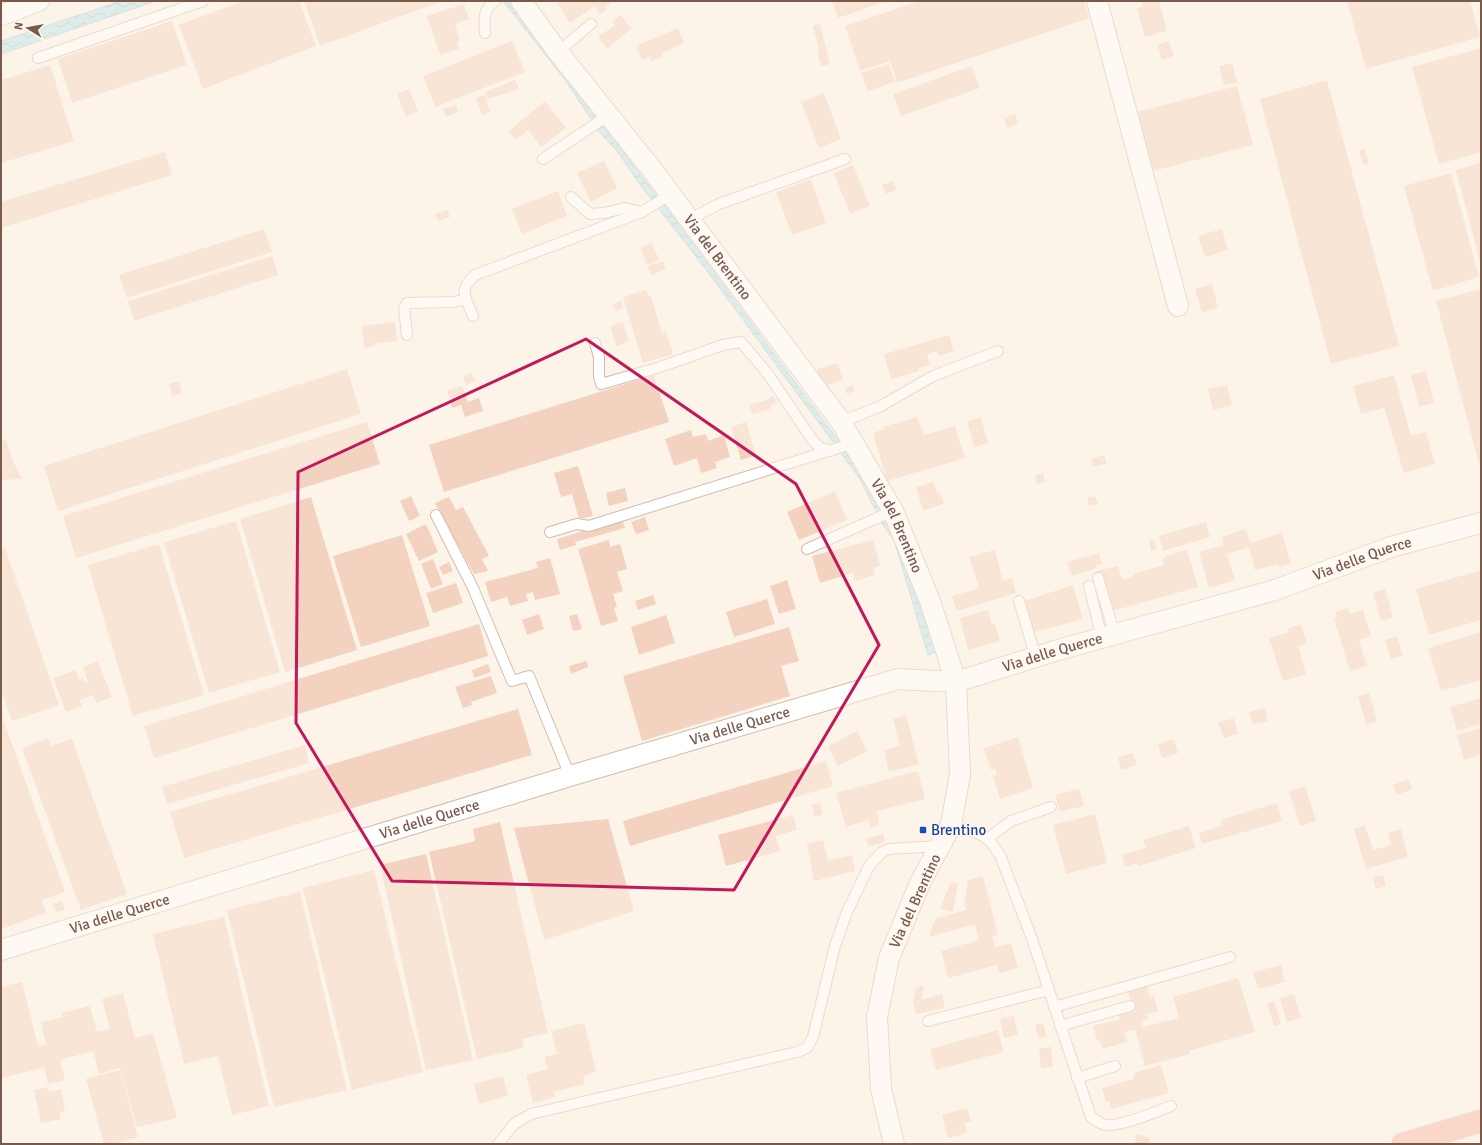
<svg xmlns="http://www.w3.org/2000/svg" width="1482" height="1145" viewBox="0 0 1482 1145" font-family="Signika,sans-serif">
	<defs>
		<pattern id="water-waves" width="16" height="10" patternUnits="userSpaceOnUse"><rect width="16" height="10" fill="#bce3e8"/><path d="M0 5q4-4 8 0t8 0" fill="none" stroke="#9ebbbe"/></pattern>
	</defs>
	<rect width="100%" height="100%" fill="#fdf4e9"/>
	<g fill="url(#water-waves)" stroke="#a2d3da">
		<path d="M121,1H156L1,54V41Z"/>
		<path d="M503,1H511L531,31L674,218L869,482L898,539L936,652L928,655L894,540L882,524L860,479L704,267L644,190L616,150L601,134L565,80Z"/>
	</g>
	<g fill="#f3d2bf">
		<path d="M243,1H299L316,46L203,89L179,25Z"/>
		<path d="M304,1H442L320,46Z"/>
		<path d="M556,1H613L605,7L607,10L600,14L595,6L570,23Z"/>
		<path d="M832,1H887L838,18Z"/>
		<path d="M920,1H1084L1089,18L897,83L890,61L860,71L845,26Z"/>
		<path d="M1141,1H1159L1167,31L1145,37L1137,8L1143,7Z"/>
		<path d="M1347,1H1470L1480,37L1366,69Z"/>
		<path d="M464,4L469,19L455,24L460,41L457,42L459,49L440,55L427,16Z"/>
		<path d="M621,15L631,29L607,49L598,37L615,25L612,21Z"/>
		<path d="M172,21L187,65L72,103L58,59Z"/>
		<path d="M820,24L830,64L821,66L817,51L819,50L813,26Z"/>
		<path d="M678,28L684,43L662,53L663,56L651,61L650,57L642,60L636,46Z"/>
		<path d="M512,41L525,72L435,107L423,76Z"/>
		<path d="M1169,41L1174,56L1162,60L1157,45Z"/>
		<path d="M1481,48V152L1439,164L1412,67Z"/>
		<path d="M1232,63L1237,82L1224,85L1219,66Z"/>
		<path d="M889,64L895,82L868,91L861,73Z"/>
		<path d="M50,65L74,141L1,163V80Z"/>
		<path d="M972,66L980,88L901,116L893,94Z"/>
		<path d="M515,80L519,89L488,99L485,92Z"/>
		<path d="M1327,80L1399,346L1331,364L1260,99Z"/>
		<path d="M1237,86L1253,145L1149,172L1133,113Z"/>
		<path d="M409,89L418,112L406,116L397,94Z"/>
		<path d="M824,93L841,139L819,148L801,102Z"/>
		<path d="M485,95L490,112L482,115L476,98Z"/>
		<path d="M545,101L566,128L541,147L528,130L516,140L509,131Z"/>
		<path d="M456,105L458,112L446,117L443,109Z"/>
		<path d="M1015,114L1018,124L1007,128L1004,118Z"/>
		<path d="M1365,149L1369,164L1363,165L1359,151Z"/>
		<path d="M165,152L172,175L1,228V202Z"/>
		<path d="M604,161L617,188L591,202L577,173Z"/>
		<path d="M1481,163V262H1480L1456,170Z"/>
		<path d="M853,165L870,206L850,214L834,173Z"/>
		<path d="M1451,173L1479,277L1433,291L1404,186Z"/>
		<path d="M811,179L826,223L792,235L776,192Z"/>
		<path d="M893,181L896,190L886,194L882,185Z"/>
		<path d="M558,191L567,216L522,234L512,209Z"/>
		<path d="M447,210L450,217L438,221L435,214Z"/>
		<path d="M264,229L272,252L127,298L119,275Z"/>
		<path d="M1222,229L1228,250L1205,257L1198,236Z"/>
		<path d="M652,243L659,260L647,265L641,248Z"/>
		<path d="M272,256L278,275L134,321L128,301Z"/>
		<path d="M663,261L666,269L651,275L648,266Z"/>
		<path d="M1212,284L1218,308L1202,312L1195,289Z"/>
		<path d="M1481,289V468H1480L1436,301Z"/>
		<path d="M646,290L649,297L651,296L662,333L666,331L673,354L643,363L623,297Z"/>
		<path d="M621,301L623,309L616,311L613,304Z"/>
		<path d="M395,322L397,341L374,343L375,346L364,348L362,326Z"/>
		<path d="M623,322L629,342L616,346L610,326Z"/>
		<path d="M949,335L954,351L938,356L937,351L927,354L930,365L919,368V371L891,379L884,354Z"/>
		<path d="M838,363L843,380L822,387L817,369Z"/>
		<path d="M347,369L361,414L58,511L44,466Z"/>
		<path d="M1426,371L1434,403L1419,407L1411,375Z"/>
		<path d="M472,373L475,381L466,385L463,377Z"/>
		<path d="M654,375L669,422L444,492L429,445Z"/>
		<path d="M1394,375L1411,436L1426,432L1435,464L1404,473L1384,408L1361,414L1353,386Z"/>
		<path d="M179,381L182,393L172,396L169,384Z"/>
		<path d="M853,385L855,391L847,394L845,388Z"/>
		<path d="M1227,385L1232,405L1213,410L1208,389Z"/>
		<path d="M462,386L468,402L479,398L483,411L465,417L461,405L452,408L447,390Z"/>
		<path d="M773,396L777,402L770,406L771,409L752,414L749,405L764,401Z"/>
		<path d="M917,417L924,435L955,426L965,458L887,481L873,433L884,429L883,427Z"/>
		<path d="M981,417L988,443L974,447L967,421Z"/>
		<path d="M367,422L380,464L76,558L63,516Z"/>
		<path d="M746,422L756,455L741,460L731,427Z"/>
		<path d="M691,430L693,437L706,434L708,441L724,435L730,457L715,462L717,468L701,473L697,458L674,466L665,439Z"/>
		<path d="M6,440L13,461L22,479L1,480V441Z"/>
		<path d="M1104,455L1107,463L1093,467L1091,459Z"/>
		<path d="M578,466L593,516L579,519L572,494L561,497L554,473Z"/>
		<path d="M1043,473L1046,482L1037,484L1035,476Z"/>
		<path d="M933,482L937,493L940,492L944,504L923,510L916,487Z"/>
		<path d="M625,488L628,501L609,506L606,493Z"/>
		<path d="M835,491L847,520L799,540L787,512Z"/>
		<path d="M411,496L420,516L409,521L400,501Z"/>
		<path d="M1095,496L1098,504L1089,506L1087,498Z"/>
		<path d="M311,497L357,650L285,672L240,519Z"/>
		<path d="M449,497L456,510L463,507L489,556L482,559L488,571L474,574L435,503Z"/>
		<path d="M645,517L649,530L636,534L631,522Z"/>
		<path d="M622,519L625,528L575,542L576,545L560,550L557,539Z"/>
		<path d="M236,521L280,672L209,693L164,542Z"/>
		<path d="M1206,522L1210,537L1163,551L1159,536Z"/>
		<path d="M426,524L438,552L419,561L406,534Z"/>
		<path d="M1246,529L1250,543L1282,533L1291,564L1279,567V564L1255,570L1249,547L1227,554L1235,580L1209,588L1199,552L1224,545L1222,537Z"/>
		<path d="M402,535L430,626L361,647L333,556Z"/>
		<path d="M609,540L610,547L620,544L627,569L617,572L623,591L613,594L617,607L614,608L618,621L601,626L578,549Z"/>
		<path d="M873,540L880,566L873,568L875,575L855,581L853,573L820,583L812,556Z"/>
		<path d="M1154,540L1157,549L1151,551L1149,541Z"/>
		<path d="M159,544L204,695L133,716L88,565Z"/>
		<path d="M5,548L59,705L12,721L1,689V549Z"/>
		<path d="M995,550L1003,581L1012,578L1016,593L957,611L952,596L979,588L969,557Z"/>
		<path d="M1187,550L1198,587L1109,612L1097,571L1118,566L1122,580L1133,577V574L1164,565L1162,559L1166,558L1165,556Z"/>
		<path d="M1099,553L1102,564L1096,565V568L1072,576L1067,562Z"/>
		<path d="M550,558L560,594L535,600L533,592L526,594L528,601L510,606L507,597L491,602L485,582L538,568L536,562Z"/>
		<path d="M433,559L443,584L431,589L421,564Z"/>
		<path d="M449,562L453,571L443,575L439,567Z"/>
		<path d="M1481,570V620L1429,635L1416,589Z"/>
		<path d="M787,580L796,609L779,614L770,586Z"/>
		<path d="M456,583L463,603L433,613L426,593Z"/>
		<path d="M1073,585L1083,619L1031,633L1022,602Z"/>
		<path d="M1385,589L1393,618L1381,621L1373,593Z"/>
		<path d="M653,595L656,604L638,610L635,601Z"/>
		<path d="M767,599L775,624L734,637L726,612Z"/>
		<path d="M1348,608L1350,614L1363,610L1371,636L1359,640L1367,666L1350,671L1334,619L1337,618L1335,612Z"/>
		<path d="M988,610L992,624H995L1000,641L968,650L960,618Z"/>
		<path d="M539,614L544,629L527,635L522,620Z"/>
		<path d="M577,614L582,629L573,631L569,616Z"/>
		<path d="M666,615L675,643L639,655L631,627Z"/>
		<path d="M479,624L488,656L154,758L144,726Z"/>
		<path d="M1301,624L1307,643L1298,646L1306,674L1283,681L1269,638L1289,632L1287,629Z"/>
		<path d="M789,627L799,661L781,666L790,696L642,741L623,676Z"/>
		<path d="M1481,632V680L1441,691L1428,648Z"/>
		<path d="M1397,636L1403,656L1391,659L1385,640Z"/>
		<path d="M98,661L112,697L96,703L93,695L80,700L82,706L66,712L53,678L76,670L79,680L83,678L84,683L88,682L83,667Z"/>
		<path d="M587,661L588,667L571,674L569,666Z"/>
		<path d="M488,664L491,672L474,678L472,670Z"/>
		<path d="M491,676L497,693L471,702L472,705L463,708L455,687Z"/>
		<path d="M1369,693L1377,721L1366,724L1358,696Z"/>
		<path d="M1481,698V724L1457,731L1450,707Z"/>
		<path d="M1265,708L1268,721L1252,724L1249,712Z"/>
		<path d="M518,709L532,755L184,858L170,812Z"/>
		<path d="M1,713L65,892L42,900L46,913L1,929Z"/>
		<path d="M906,715L919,764L889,772L884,750L900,746L893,719Z"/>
		<path d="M1234,718L1238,734L1224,738L1218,723Z"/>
		<path d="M1481,728V755L1464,760L1457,735Z"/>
		<path d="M857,731L867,751L838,766L828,746Z"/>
		<path d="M1018,737L1033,788L1000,799L993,776L997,775L995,768L991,770L984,748Z"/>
		<path d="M48,738L51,746L72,739L127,894L81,910L22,748Z"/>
		<path d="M1174,739L1178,753L1162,758L1158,744Z"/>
		<path d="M305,745L309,763L167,804L162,787Z"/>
		<path d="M1133,753L1137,765L1121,770L1118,757Z"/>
		<path d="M826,761L833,786L630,846L623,821Z"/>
		<path d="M918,771L925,799L877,811L879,825L871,828L868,820L846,827L836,793Z"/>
		<path d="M1408,779L1412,789L1397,795L1393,785Z"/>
		<path d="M1305,786L1316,821L1300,826L1289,791Z"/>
		<path d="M1079,789L1084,806L1060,812L1055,795Z"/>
		<path d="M821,803L822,815L814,816L812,804Z"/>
		<path d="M1277,803L1282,821L1202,844L1199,833L1222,826L1220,820Z"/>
		<path d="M1095,814L1107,863L1066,874L1053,825Z"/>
		<path d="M793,815L797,830L776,836L780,851L726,866L718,835Z"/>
		<path d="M608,819L634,911L544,940L514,828Z"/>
		<path d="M500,822L548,1033L522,1039L524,1048L477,1059L429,852L475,841L473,829Z"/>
		<path d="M1365,825L1373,850L1391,845L1388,833L1401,829L1408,857L1366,869L1354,829Z"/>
		<path d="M1189,826L1196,848L1139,866L1138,863L1125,867L1122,855L1146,848L1143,840Z"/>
		<path d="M883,834L885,842L869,847L866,839Z"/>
		<path d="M823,840L828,860L852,855L855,871L814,881L807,844Z"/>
		<path d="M426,854L473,1060L426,1070L380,865Z"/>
		<path d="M374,870L423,1072L352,1090L303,888Z"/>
		<path d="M1383,875L1386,886L1376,889L1373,877Z"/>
		<path d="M983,876L998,935L992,936L995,947L1011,943L1018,968L999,973L997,965L948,978L941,951L979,940L975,924L929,937L935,919L966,910L964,904L968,880Z"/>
		<path d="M958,883L953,912L940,909L950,884Z"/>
		<path d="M300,892L347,1090L274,1107L227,910Z"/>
		<path d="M62,901L65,910L56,912L53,904Z"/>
		<path d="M224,917L269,1106L232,1115L218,1056L184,1064L153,934Z"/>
		<path d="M1281,965L1285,982L1258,989L1253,972Z"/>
		<path d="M1238,978L1255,1032L1189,1051L1190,1054L1145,1066L1135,1029L1124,1032L1127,1042L1102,1049L1100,1041H1097L1093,1026L1120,1019L1118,1014L1135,1009L1134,1001L1131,1002L1128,992L1147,986L1150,997L1154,996L1158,1011L1147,1014L1148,1020L1142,1022L1143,1027L1179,1018L1173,997Z"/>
		<path d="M22,982L38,1046L46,1044L41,1022L63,1017L61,1013L90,1006L97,1032L110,1029L102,999L123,993L135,1038L153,1033L177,1118L137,1127L120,1068L99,1074L93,1051L60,1060L65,1080L48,1084L43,1063V1068L1,1078V987Z"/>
		<path d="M924,986L921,1000L942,994L945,1008L916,1014L913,1001L917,987Z"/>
		<path d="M1294,994L1301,1018L1287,1022L1280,998Z"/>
		<path d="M1274,1001L1281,1024L1274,1026L1267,1004Z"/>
		<path d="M1014,1016L1018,1035L1004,1038L1000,1019Z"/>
		<path d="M584,1023L596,1072L583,1076L585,1084L553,1092L555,1097L533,1103L526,1075L548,1069L544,1057L557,1054L551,1031Z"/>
		<path d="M1043,1023L1047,1037L1039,1039L1035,1025Z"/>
		<path d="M998,1030L1004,1052L936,1070L930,1049Z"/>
		<path d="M1051,1047L1053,1067L1041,1068L1039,1048Z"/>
		<path d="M1161,1065L1169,1093L1111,1109L1109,1101L1106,1102L1102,1088L1134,1079V1073Z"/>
		<path d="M120,1070L138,1137L114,1144H104L86,1079Z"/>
		<path d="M503,1076L508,1096L479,1104L474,1084Z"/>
		<path d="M48,1087L49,1092L61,1089L65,1111L59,1112L61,1119L41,1123L34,1090Z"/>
		<path d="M967,1108L971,1122L965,1123L967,1133L948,1138L942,1115Z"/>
		<path d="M1137,1134L1150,1138L1149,1144L1134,1143Z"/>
	</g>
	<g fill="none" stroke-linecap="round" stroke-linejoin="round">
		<defs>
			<g id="lane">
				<path d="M485,33C484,20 483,9 495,1"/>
				<path d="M558,52L591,24"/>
				<path d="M38,58L203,1"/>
				<path d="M543,159L609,115"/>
				<path d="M571,197L590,214L604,213L625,208L642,212"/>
				<path d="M690,219L719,204L845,159"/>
				<path d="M473,316C465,296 458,291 475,275L642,212L671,194"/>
				<path d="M407,335L404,308L407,303L454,302L466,299"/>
				<path d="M595,343L599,357V376L601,384L657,368L723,345L741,342L768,374L811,438L819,447L831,451"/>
				<path d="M841,422L881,406L933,376L998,351"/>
				<path d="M436,515L473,588L512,681L529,676L570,776"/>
				<path d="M550,532L577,524L589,526L854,443"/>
				<path d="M807,549L893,511"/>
				<path d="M1098,578L1115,635"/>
				<path d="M1089,586L1102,639"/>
				<path d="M1019,601L1036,658"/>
				<path d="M951,825L980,834L990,841L1000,855L1031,936L1091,1117C1096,1121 1102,1125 1108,1125C1123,1126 1156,1112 1171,1106"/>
				<path d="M987,839L1011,821L1051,807"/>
				<path d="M1054,1007L1230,957"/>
				<path d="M928,1021L1049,990"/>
				<path d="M1060,1026L1130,1006"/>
				<path d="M1077,1078L1115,1066"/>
				<path d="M498,1144L514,1124L531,1114L797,1052L807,1048L813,1037L835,946L847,912L869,866L882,852L889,849L940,846"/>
			</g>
			<g id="street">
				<path id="s1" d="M521,1L558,52L654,172L841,422L893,511L930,601L956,682L960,774L951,825L920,883L889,958L877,1017L881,1089L894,1144"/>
				<path d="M1097,1L1178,306"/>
				<path d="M1,15L39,1"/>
				<path id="s2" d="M1,950L570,776L898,679L956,682L1058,650L1275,590L1391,547L1481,523"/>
			</g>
			<path id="highway" d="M1403,1144L1481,1121"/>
		</defs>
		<use href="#lane" stroke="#d0bcad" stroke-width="12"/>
		<use href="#street" stroke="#d0bcad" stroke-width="22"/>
		<use href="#highway" stroke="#d9d1cd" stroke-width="24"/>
		<use href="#lane" stroke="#fff" stroke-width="10"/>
		<use href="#street" stroke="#fff" stroke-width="20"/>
		<use href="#highway" stroke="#f8b39f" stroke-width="22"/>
	</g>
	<path d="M0 0H1482V1145H0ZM586,339L796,484L879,645L734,890L392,881L296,723L298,472Z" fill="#fdf4e9" fill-opacity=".55" fill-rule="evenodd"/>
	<path fill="none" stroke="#c2185b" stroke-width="3" stroke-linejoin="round" d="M586,339L796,484L879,645L734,890L392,881L296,723L298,472Z"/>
	<rect fill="#1a4fb4" stroke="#fff8f0" stroke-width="1.5" x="919" y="826" width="8" height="8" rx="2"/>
	<g text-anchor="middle" stroke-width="3" stroke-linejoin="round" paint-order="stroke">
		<g font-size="15" fill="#795a4b" stroke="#fff8f0">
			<text dy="5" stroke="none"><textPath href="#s1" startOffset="323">Via del Brentino</textPath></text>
			<text dy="5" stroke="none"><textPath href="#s1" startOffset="647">Via del Brentino</textPath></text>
			<text dy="5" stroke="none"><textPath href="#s2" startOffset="1420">Via delle Querce</textPath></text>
			<text dy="5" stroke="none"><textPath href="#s2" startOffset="1096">Via delle Querce</textPath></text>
			<text dy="5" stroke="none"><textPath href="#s2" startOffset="772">Via delle Querce</textPath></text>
			<text dy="5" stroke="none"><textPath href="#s2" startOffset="448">Via delle Querce</textPath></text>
			<text transform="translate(915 901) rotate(-65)" y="5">Via del Brentino</text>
			<text dy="5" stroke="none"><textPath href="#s2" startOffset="124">Via delle Querce</textPath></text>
		</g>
		<g font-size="15" fill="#164399" stroke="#fff8f0" text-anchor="start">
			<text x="931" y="835">Brentino</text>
		</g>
	</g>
	<rect width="1482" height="1145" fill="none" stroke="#795a4b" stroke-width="4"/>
	<g transform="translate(28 28) rotate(281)" stroke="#fff8f0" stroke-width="3" paint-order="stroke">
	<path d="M0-3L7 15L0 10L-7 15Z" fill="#795a4b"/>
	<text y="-6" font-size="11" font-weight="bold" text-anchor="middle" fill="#795a4b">N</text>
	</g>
</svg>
